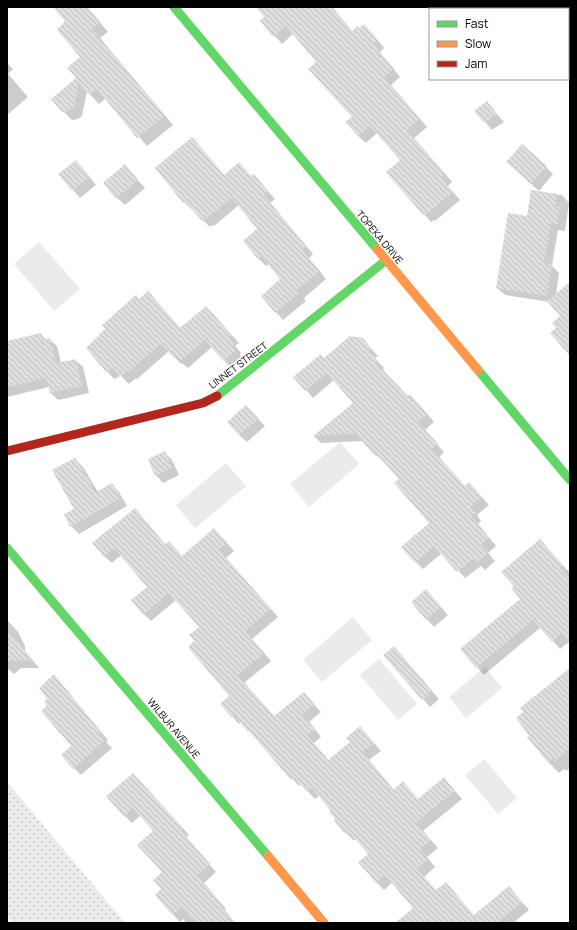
<svg xmlns="http://www.w3.org/2000/svg" width="577" height="930" viewBox="0 0 577 930" font-family="Manrope,sans-serif">
	<defs>
		<pattern id="grass-dots" width="8" height="8" patternUnits="userSpaceOnUse"><rect width="8" height="8" fill="#ebebeb"/><path d="M2 2h.1M6 6h.1" fill="none" stroke="#c8c8c8" stroke-width="1.8" stroke-linecap="round"/></pattern>
		<pattern id="building-back-hatch" width="6" height="6" patternUnits="userSpaceOnUse"><rect width="6" height="6" fill="#dedede"/><path d="M-1 5l2 2M0 0l6 6M5-1l2 2" fill="none" stroke="#bdbdbd"/></pattern>
	</defs>
	<rect width="100%" height="100%" fill="#fff"/>
	<path fill="url(#grass-dots)" d="M7,782L125,923H13L7,916Z"/>
	<g fill="#ebebeb">
		<path d="M39,242L80,289L54,311L14,264Z"/>
		<path d="M340,442L359,464L309,507L290,484Z"/>
		<path d="M226,463L246,486L195,528L176,505Z"/>
		<path d="M353,617L372,640L322,682L303,660Z"/>
		<path d="M379,659L417,704L398,720L360,675Z"/>
		<path d="M485,667L502,688L466,718L449,697Z"/>
		<path d="M484,759L517,798L498,814L465,775Z"/>
	</g>
	<g fill="#0003">
		<path d="M54,7H87L108,32L100,38L173,125L147,146L106,98L99,104L87,91L82,116L78,119L72,120L63,111L77,78L81,57L66,21Z"/>
		<path d="M257,7H332L352,31L372,33L384,48L380,52L400,77L391,85L427,127L414,138L452,182L448,186L460,200L435,221L434,220L431,222L424,214L401,160L377,133L366,143L358,136L353,117L317,62L293,34L282,44L261,21L266,17Z"/>
		<path d="M476,7H548V8L473,9Z"/>
		<path d="M570,19V54L568,51V20Z"/>
		<path d="M7,63L13,69L8,74L28,97L7,115Z"/>
		<path d="M487,102L504,122L492,130L476,111Z"/>
		<path d="M192,138L225,176L239,164L252,177L254,175L275,199L270,203L313,254L309,258L326,279L304,298L306,301L283,320L276,312L282,279L269,264L266,266L259,259L244,241L258,229L239,205L214,226L213,225L210,227L184,202L156,168Z"/>
		<path d="M125,166L145,188L125,205L117,198Z"/>
		<path d="M546,167L553,174L539,191L515,169Z"/>
		<path d="M83,169L96,185L80,198L59,174Z"/>
		<path d="M532,191L562,195L569,203L565,231L558,230L552,266L559,273L556,295L570,283V355L558,328L562,316L550,302L505,295L497,288L528,218Z"/>
		<path d="M148,292L180,328L206,307L239,343L235,346L241,353L240,355L242,358L231,368L212,347L188,368L182,363L181,364L169,351L137,379L136,378L129,384L121,376L114,379L107,371L139,300Z"/>
		<path d="M41,334L46,340L49,339L57,346L61,363L75,360L83,367L89,393L58,400L51,393L49,387L7,397V343Z"/>
		<path d="M362,339L378,356L375,358L384,368L383,371L408,397L410,395L418,403L434,422L425,430L444,452L439,457L465,487L469,483L489,505L477,515L481,521L478,524L496,546L488,553L495,561L485,570L481,566L465,578L442,553L423,569L416,562L430,523L400,479L363,441L321,443L314,436L354,404L334,380L313,398L295,377Z"/>
		<path d="M246,406L265,426L247,442L239,435Z"/>
		<path d="M165,453L172,460L179,475L163,483L156,475Z"/>
		<path d="M75,459L83,467L98,492L112,484L119,492L127,506L79,534L71,526L65,515L75,509Z"/>
		<path d="M135,509L165,545L183,557L222,537L234,551L226,558L278,617L252,639L271,661L244,683L275,717L304,693L321,712L309,722L321,737L314,743L329,761L351,742L360,727L381,751L369,760L394,790L418,800L444,778L462,799L423,831L438,848L427,857L435,867L424,877L436,891L475,916L516,895L529,910L513,923H411L415,908L393,882L384,890L376,882L369,854L357,840H353L345,832L331,809L320,795L315,799L301,784L299,786L241,722L239,724L232,716L230,696L196,641L200,628L176,600L151,621L144,614L148,587L121,555L112,563L104,556Z"/>
		<path d="M540,540L570,573V641L560,649L541,627L484,675L477,667L521,599Z"/>
		<path d="M426,590L448,615L434,627L412,602Z"/>
		<path d="M7,620L18,632L25,646V651L39,668H21L14,674L7,668Z"/>
		<path d="M394,647L439,699L430,707L423,699Z"/>
		<path d="M570,669V768L566,771L564,769L559,773L548,762Z"/>
		<path d="M54,676L108,740L106,742L112,748L81,775L74,768L73,746L49,706Z"/>
		<path d="M140,782L189,835L186,837L216,872L204,883L226,909L225,910L235,923H186L183,919L180,922L156,895L162,890L163,872L155,831L141,815L132,823L125,816Z"/>
	</g>
	<g fill="url(#building-back-hatch)">
		<path d="M53,7H87L100,22L92,29L165,116L137,138L97,89L89,95L79,83L74,107L69,111L62,112L51,99L76,78L67,68L80,57L57,30L65,21Z"/>
		<path d="M256,7H332L352,31L357,26L359,28L364,24L378,40L373,44L394,69L384,77L420,119L407,130L445,174L441,178L453,192L427,214L426,213L423,215L386,172L400,160L370,126L358,136L345,122L352,117L308,69L316,62L286,26L273,37L260,21L264,17Z"/>
		<path d="M487,101L497,114L484,123L474,111Z"/>
		<path d="M192,137L224,175L239,162L251,176L254,174L268,191L264,195L306,246L302,250L320,271L297,290L299,293L275,313L261,296L280,279L261,256L258,259L243,241L257,229L232,198L206,219L205,218L202,221L185,201L183,203L155,168Z"/>
		<path d="M522,144L547,166L531,184L506,162Z"/>
		<path d="M76,160L90,177L72,191L58,174Z"/>
		<path d="M125,164L138,180L116,199L103,183Z"/>
		<path d="M531,190L557,194L555,206L560,207L558,224L551,223L544,263L552,264L547,296L496,288L508,213L527,216Z"/>
		<path d="M570,282V356L550,333L556,328L552,323L560,316L547,301Z"/>
		<path d="M148,291L179,327H182L206,306L232,335L229,338L234,344L233,347L236,350L223,361L205,340L180,361L175,355L173,357L161,344L129,372L128,371L120,377L113,368L106,372L86,348L105,329L102,325L136,295L139,299Z"/>
		<path d="M41,333L42,340L50,338L56,363L76,359L82,386L50,393L46,378L7,388V341Z"/>
		<path d="M350,336L363,338L371,348L368,350L377,360L376,363L408,396L410,394L427,414L418,422L438,444L432,449L465,486L469,482L482,497L470,507L475,513L471,516L489,538L481,545L489,553L477,563L473,559L459,571H456L434,546L415,563L401,547L429,523L394,483L399,479L379,455L376,457L356,434L313,436L353,403L327,373L305,391L293,377L321,354L324,358Z"/>
		<path d="M246,405L259,418L239,435L227,422Z"/>
		<path d="M165,451L172,468L155,476L148,459Z"/>
		<path d="M75,458L96,492L112,483L121,498L70,527L64,514L74,509L52,470Z"/>
		<path d="M135,508L165,544L169,541L182,556L214,528L227,543L219,550L271,609L245,631L264,653L238,675L274,716L304,692L314,704L302,714L315,729L307,735L328,760L350,742L346,738L360,726L374,743L363,752L393,790L403,781L418,799L444,777L455,791L416,823L431,840L420,849L428,859L417,869L436,890L446,882L474,915L509,886L522,902L497,923H395L413,908L385,875L376,883L358,862L368,854L350,833H344L334,820L335,819L330,812V810L312,788L307,792L294,777L291,780L249,731L248,732L234,715L231,717L220,704L229,696L188,647L194,641L189,635L199,627L169,593L143,615L131,600L147,587L114,548L104,557L92,543Z"/>
		<path d="M540,539L563,566L560,568L570,580V642L562,633L552,642L533,620L476,668L460,649L520,599L511,588L514,586L501,572Z"/>
		<path d="M426,589L441,607L426,620L411,602Z"/>
		<path d="M7,631L33,660L7,661Z"/>
		<path d="M394,646L432,691L422,700L383,655Z"/>
		<path d="M570,668V748L555,761L553,758L548,763L527,737L529,736L516,718L523,712L520,708Z"/>
		<path d="M54,674L101,732L99,734L105,740L73,769L61,755L71,746L41,711L47,706L44,702L47,699L39,688Z"/>
		<path d="M133,773L182,827L180,829L210,864L197,875L219,901L218,902L234,923H196L182,907L172,915L155,895L161,889L153,880L162,872L137,845L153,831L133,808L124,817L106,796Z"/>
	</g>
	<g fill="none" stroke-linecap="round" stroke-linejoin="round">
		<g stroke="#63d668" stroke-width="9">
			<path d="M174,7L377,249"/>
			<path d="M478,370L570,480"/>
			<path d="M217,396L385,261"/>
			<path d="M7,548L268,856"/>
		</g>
		<g stroke="#ff974d" stroke-width="9">
			<path d="M377,249L478,370"/>
			<path d="M268,856L324,923"/>
		</g>
		<path stroke="#b3261e" stroke-width="9" d="M7,451L203,403L217,396"/>
	</g>
	<g text-anchor="middle" stroke-width="3" stroke-linejoin="round" paint-order="stroke">
		<g font-size="10" fill="#000" stroke="#fff">
			<text transform="translate(380 237) rotate(50)" y="4">TOPEKA DRIVE</text>
			<text transform="translate(238 365) rotate(-37)" y="4">LINNET STREET</text>
			<text transform="translate(174 728) rotate(50)" y="4">WILBUR AVENUE</text>
		</g>
	</g>
	<rect width="577" height="930" fill="none" stroke="#000000" stroke-width="16"/>
	<rect x="429" y="8" width="140" height="72" fill="#ffffff" stroke="#999999"/>
	<rect x="437" y="21" width="20" height="6" fill="#63d668" stroke="#999999"/>
	<text x="465" y="28" font-size="12" fill="#000000">Fast</text>
	<rect x="437" y="41" width="20" height="6" fill="#ff974d" stroke="#999999"/>
	<text x="465" y="48" font-size="12" fill="#000000">Slow</text>
	<rect x="437" y="61" width="20" height="6" fill="#b3261e" stroke="#999999"/>
	<text x="465" y="68" font-size="12" fill="#000000">Jam</text>
</svg>
